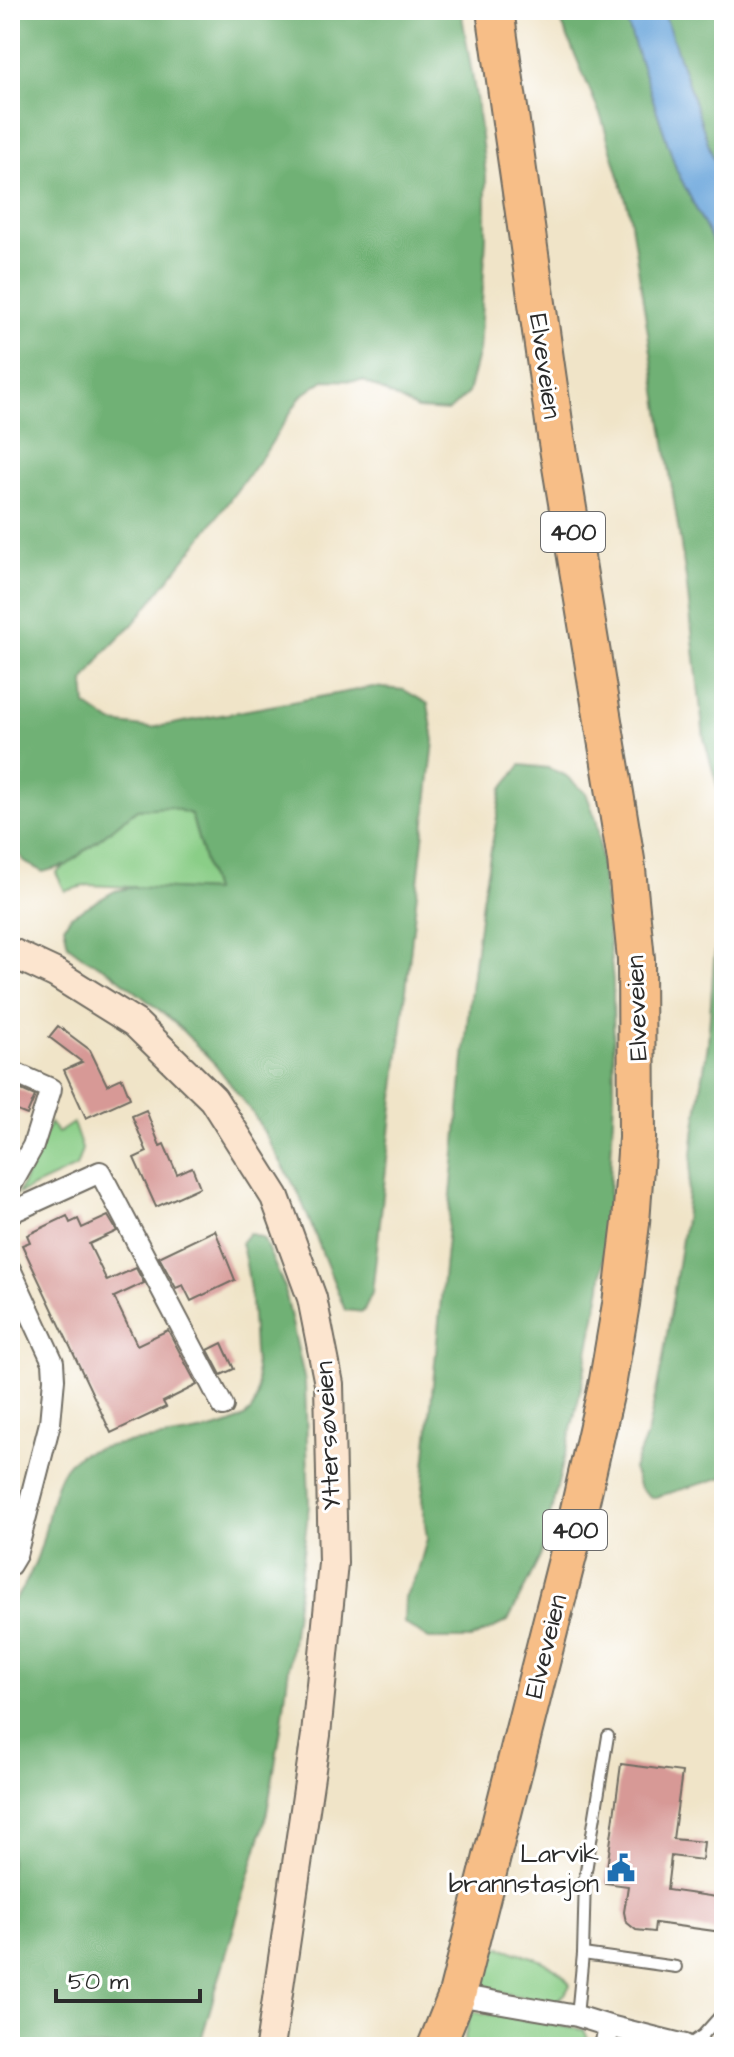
<svg xmlns="http://www.w3.org/2000/svg" width="734" height="2057" viewBox="0 0 734 2057" font-family="'Architects Daughter',sans-serif">
	<rect width="100%" height="100%" fill="#fff"/>
	<filter id="ink" filterUnits="userSpaceOnUse"><feTurbulence type="fractalNoise" baseFrequency=".0125" numOctaves="2"/><feDisplacementMap in="SourceGraphic" scale="16" xChannelSelector="R" yChannelSelector="G"/><feConvolveMatrix kernelMatrix="1 2 1 2 8 2 1 2 1" color-interpolation-filters="sRGB"/></filter>
	<filter id="wash" filterUnits="userSpaceOnUse"><feTurbulence type="fractalNoise" baseFrequency=".006" numOctaves="4" result="noise"/><feDisplacementMap in="SourceGraphic" scale="32" xChannelSelector="R" yChannelSelector="G"/><feGaussianBlur stdDeviation="1.8" result="paint"/><feColorMatrix in="noise" values="0 0 0 0 0 0 0 0 0 0 0 0 0 0 0 0 0 1.4 0 .05"/><feComposite in="paint" operator="in"/></filter>
	<g filter="url(#wash)">
		<rect width="100%" height="100%" fill="#f0e4c8"/>
		<g fill="#8ace87" stroke="#5a7c59" stroke-width="2">
			<path d="M169,806L191,814L213,891L88,885L65,891L56,873L137,809Z"/>
			<path d="M50,1123L58,1133L73,1123L82,1149L76,1167L18,1194Z"/>
			<path d="M485,1944C512,1951 556,1958 570,1985L565,1994L552,2004L491,1990L479,1979Z"/>
			<path d="M470,2011L584,2030L592,2047H463Z"/>
		</g>
		<g fill="#6fb174" stroke="#4d6e50" stroke-width="2">
			<path d="M10,10H461L476,97L486,176V238L479,351L468,393L449,411L417,409L364,381L324,380L301,396L267,450L199,541L133,624L104,653L84,682L86,705L112,723L151,728L373,687L404,690L428,704L434,741L372,1293L363,1312L345,1310L298,1192L254,1115L215,1064L172,1020L112,973L85,958L68,945L64,926L71,916L115,891L134,887L213,891L191,814L169,807L137,809L67,865L43,872L26,863L10,844Z"/>
			<path d="M559,10H623L677,171L724,264V798L718,789L704,738L686,578L629,210L602,119L561,21Z"/>
			<path d="M663,10H724V190Z"/>
			<path d="M521,765L548,768L565,775L586,793L597,822L613,981L614,1096L608,1220L601,1286L581,1389L540,1557L508,1621L471,1639H429L404,1623L405,1598L418,1571L427,1539L422,1499L469,1006L482,900L502,789Z"/>
			<path d="M724,887V1477L652,1498L640,1488L633,1469L647,1435L663,1359L685,1220L695,1127L708,1044L714,960Z"/>
			<path d="M249,1233L263,1238L284,1286L305,1382L309,1505L282,1723L266,1818L199,2047H10V1605C24,1589 35,1565 41,1546C49,1521 52,1471 76,1457C109,1435 239,1442 254,1406C261,1390 255,1368 254,1351C252,1315 251,1277 241,1243Z"/>
		</g>
		<path fill="#6ba6db" stroke="#4b6883" stroke-width="2" d="M623,10H663L724,190V264L677,171Z"/>
		<g id="blocks">
			<g fill="#d79996">
				<path d="M58,1026L90,1050L107,1085L122,1078L130,1098L86,1118L64,1070L82,1062L49,1037Z"/>
				<path d="M10,1085L35,1096L27,1115L10,1108Z"/>
				<path d="M146,1110L160,1146L164,1144L177,1174L192,1167L200,1187L156,1207L134,1158L147,1152L132,1116Z"/>
				<path d="M67,1216L70,1223L78,1219L82,1228L108,1216L117,1231L89,1244L107,1281L136,1268L144,1283L114,1297L137,1345L168,1330L197,1385L163,1402L166,1407L111,1433L22,1245L30,1242L27,1235Z"/>
				<path d="M215,1230L235,1280L191,1301L183,1285L176,1288L159,1257Z"/>
				<path d="M222,1343L234,1369L221,1375L208,1350Z"/>
				<path d="M621,1764L682,1772L673,1839L704,1842L702,1860L671,1856L667,1890L724,1898L722,1932L655,1923L654,1932L636,1930L626,1922L624,1912L628,1886L605,1883Z"/>
			</g>
		</g>
	</g>
	<g filter="url(#ink)">
		<use href="#blocks" fill-opacity="0" stroke="#706c62" stroke-width="2"/>
		<g fill="none" stroke-linecap="round" stroke-linejoin="round">
			<defs>
				<g id="lane">
					<path d="M583,1954L676,1967"/>
					<path d="M577,2016L583,1954L585,1877L608,1736"/>
					<path d="M687,2046L703,2035L720,2016L724,2007"/>
				</g>
				<g id="street">
					<path d="M10,1071L51,1089L33,1146L10,1187"/>
					<path d="M10,1213L100,1172L223,1406"/>
					<path d="M10,1269L53,1362L54,1379L50,1423L16,1555L10,1565"/>
					<path d="M457,1995L577,2016L609,2026L605,2047"/>
					<path d="M609,2026L685,2045"/>
				</g>
				<path id="secondary" d="M10,952L55,973L135,1023L213,1099L275,1197L312,1298L329,1384L333,1563L316,1735L270,2047"/>
				<path id="highway" d="M436,2047L457,1995L573,1536L607,1386L621,1304L631,1223L637,1138L636,959L626,860L556,436L495,10"/>
			</defs>
			<use href="#lane" stroke="#706c62" stroke-width="14"/>
			<use href="#street" stroke="#706c62" stroke-width="24"/>
			<use href="#secondary" stroke="#706c62" stroke-width="32"/>
			<use href="#highway" stroke="#706c62" stroke-width="40"/>
			<use href="#lane" stroke="#fff" stroke-width="10"/>
			<use href="#street" stroke="#fff" stroke-width="20"/>
			<use href="#secondary" stroke="#fce5cf" stroke-width="28"/>
			<use href="#highway" stroke="#f7be87" stroke-width="36"/>
		</g>
	</g>
	<defs>
		<symbol id="civic-bare" viewBox="-9 -9 18 18"><path d="M-.6-6.5H3V-4.5H.6V-3L4-1V1h2V6H-6V1h2V-1L-.6-3ZM-1.2 2.5V6h2.4V2.5Z" fill="#1f6fb2" stroke="#fff" stroke-width="2.5" paint-order="stroke"/></symbol>
	</defs>
	<g fill-rule="evenodd">
		<use href="#civic-bare" x="601" y="1848" width="40" height="40"/>
	</g>
	<g text-anchor="middle" stroke-width="6" stroke-linejoin="round" paint-order="stroke">
		<g fill="#fff" stroke="#6b6b6b" stroke-width="2">
			<rect x="541" y="512" width="64" height="40" rx="6"/>
			<rect x="543" y="1510" width="64" height="40" rx="6"/>
		</g>
		<g font-size="24" font-weight="bold" fill="#2b2b2b">
			<text x="573" y="540">400</text>
			<text x="575" y="1538">400</text>
		</g>
		<g font-size="26" fill="#2b2b2b" stroke="#fff">
			<text transform="translate(546 366) rotate(82)" y="9">Elveveien</text>
			<text transform="translate(636 1008) rotate(-92)" y="9">Elveveien</text>
			<text transform="translate(327 1436) rotate(-93)" y="9">Yttersøveien</text>
			<text transform="translate(545 1646) rotate(-76)" y="9">Elveveien</text>
		</g>
		<g font-size="26" fill="#2b2b2b" stroke="#fff" text-anchor="end">
			<text x="599" y="1862">Larvik<tspan x="599" dy="30">brannstasjon</tspan></text>
		</g>
	</g>
	<rect width="734" height="2057" fill="none" stroke="#fff" stroke-width="40"/>
	<path d="M56 1989v12h144v-12" fill="none" stroke="#2b2b2b" stroke-width="4"/>
	<text x="68" y="1989" font-size="24" fill="#2b2b2b" stroke="#ffffff" stroke-width="6" paint-order="stroke">50 m</text>
</svg>
